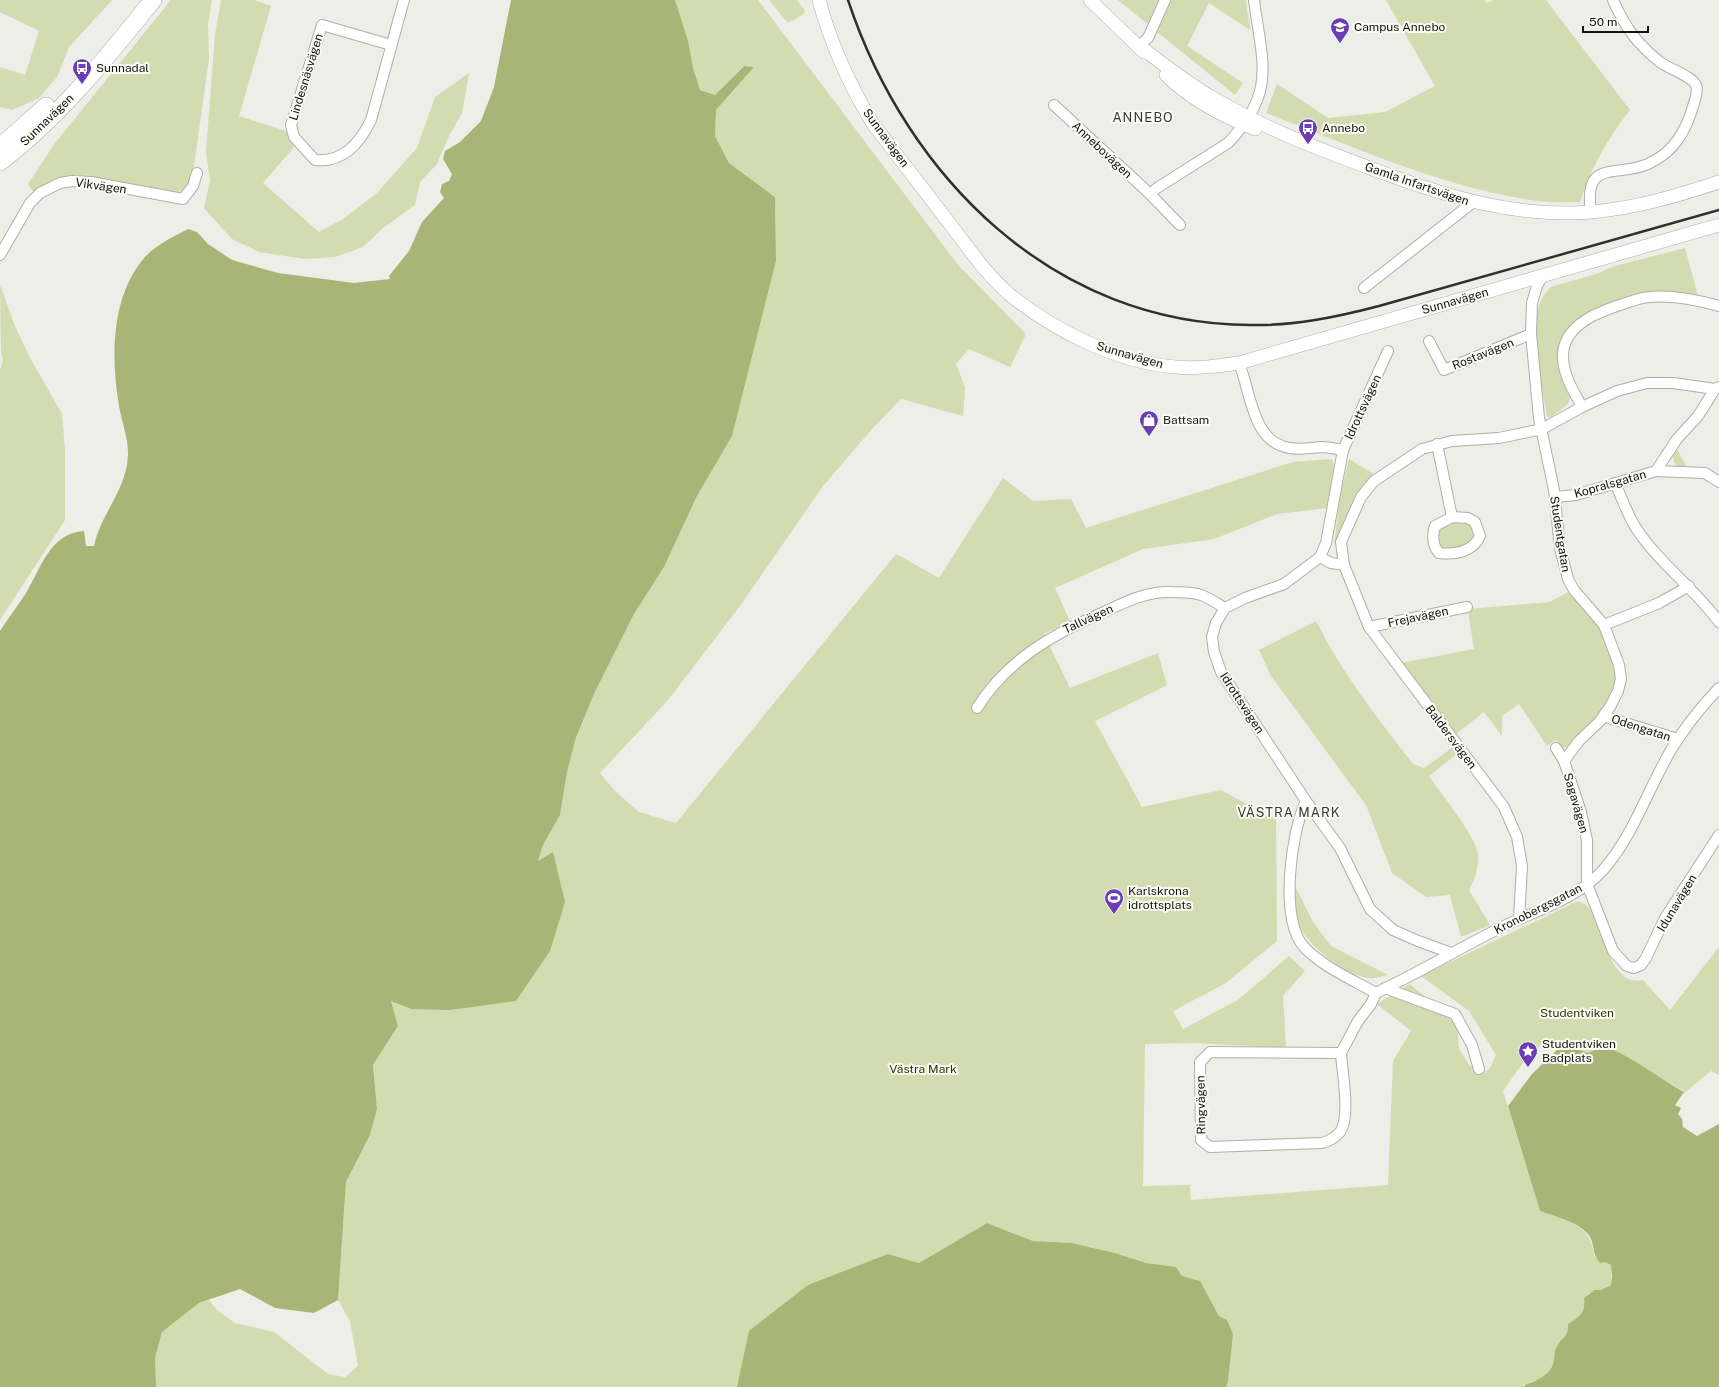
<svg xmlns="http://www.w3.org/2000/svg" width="1719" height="1387" viewBox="0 0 1719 1387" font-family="'Public Sans',sans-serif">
	<rect width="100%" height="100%" fill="#eceee7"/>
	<g fill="#d2dcb0">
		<path d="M0,0H112L69,47L57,77L39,98L12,110L0,107V67L25,75L39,31L0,12Z"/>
		<path d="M171,0H212L208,24L209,59L192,180L176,195L92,178L34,193L28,184L55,143Z"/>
		<path d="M221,0H254L271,6L239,116L286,131L294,147L263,183L319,232L343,219L377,193L417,148L435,97L469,73L462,113L448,138L437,164L420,182L415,205L383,228L363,247L335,257L305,259L259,252L232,239L204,208L210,180L206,152L215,34Z"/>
		<path d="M675,0H758L958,265L1026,334L1010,367L969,349L956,364L965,387L963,416L901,399L872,429L823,486L740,606L668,700L600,773L615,791L639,812L676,823L896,554L939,578L1003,478L1033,501L1071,499L1086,528L1293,462L1332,459L1335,470L1327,508L1277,514L1214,539L1143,549L1055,588L1070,621L1044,634L1070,688L1158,653L1167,685L1095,721L1142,807L1221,790L1276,820L1277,941L1226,983L1173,1011L1183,1029L1238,1000L1289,956L1305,971L1283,996L1286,1048L1196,1043L1145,1044L1143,1186L1190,1185L1191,1200L1388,1185L1393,1061L1411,1031L1377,1004L1410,984L1457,1024L1459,1049L1470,1066L1483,1074L1490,1068L1496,1055L1469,1011L1421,976L1578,901L1585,904L1591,911C1598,928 1610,967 1625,977C1631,981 1637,981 1643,980L1670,1010L1719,947V1075L1711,1071L1683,1094L1684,1091C1657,1077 1634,1057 1604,1046L1588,1053C1580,1050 1564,1041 1559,1041C1536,1037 1514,1076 1503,1091L1540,1211C1567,1221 1591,1223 1594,1256L1611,1265V1285L1584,1298C1586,1313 1579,1317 1568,1324C1568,1340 1561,1336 1556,1348C1554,1351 1555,1356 1554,1360C1552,1374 1537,1381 1525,1385V1387H1226L1228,1381L1219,1316L1200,1281L1182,1276L1176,1267L1146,1263L1115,1253L1072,1243L1033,1241L987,1223L919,1263L888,1254L737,1387H156L155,1358L162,1332L199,1303L209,1300L217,1310L235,1323L274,1332L328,1374L345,1377L358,1366L350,1321L338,1300L346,1182L370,1135L377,1109L373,1065L398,1026L391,1001L411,1009L558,874L553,853L538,861L543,845L560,815L567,772L576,739L594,694L634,614L664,567L697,496L732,435L776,261L775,197L729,163L715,136L716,110L754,67L743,66L715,95L700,90Z"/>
		<path d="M769,0H797L805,11L804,14L788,23Z"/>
		<path d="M1118,0H1246L1250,30L1209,3L1187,46L1243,83L1235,95Z"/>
		<path d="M1386,0H1484L1487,3L1494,0H1546L1630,110C1607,140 1592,166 1580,202C1566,202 1551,203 1537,201C1443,188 1354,147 1266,113L1277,84L1328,118L1385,112L1435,86Z"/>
		<path d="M1685,248L1698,296C1656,299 1593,292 1570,333C1566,339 1560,346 1559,352C1555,367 1565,385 1570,398L1568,404L1550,418L1547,416C1543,391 1535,360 1534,336C1533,322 1540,295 1551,287L1596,274L1615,266Z"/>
		<path d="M0,285L15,326L29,356L62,414L65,450V520L0,620V370L3,360L1,351Z"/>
		<path d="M1677,449L1687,467H1678L1674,462L1673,456Z"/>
		<path d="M1349,459L1375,475L1352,503L1334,545L1340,497Z"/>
		<path d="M1452,520L1469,521L1477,532L1470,546L1444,550L1439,548L1437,533L1440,527Z"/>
		<path d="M1568,592C1577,600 1595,614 1601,624C1609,639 1621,680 1613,695C1604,715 1584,731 1569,747L1561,748L1556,740L1547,746L1519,704L1502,716V736L1484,712L1456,734L1401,663L1474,649L1468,611L1469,609L1550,602Z"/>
		<path d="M1316,621C1342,673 1377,718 1413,764L1424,768L1452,748L1458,753L1429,776C1440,792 1476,837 1478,854C1479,867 1475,879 1469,890L1490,925L1461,937L1450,895L1426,897L1392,873L1366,805L1271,676L1259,650Z"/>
		<path d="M1294,884L1313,922L1331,946L1388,975C1382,976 1375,979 1370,978C1348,977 1311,948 1301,929C1294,916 1294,898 1294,884Z"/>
	</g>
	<g fill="#a8b577">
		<path d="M511,0H675L688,41L693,67L700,90L715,95L744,66L754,67L716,110L715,136L729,163L775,197L776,261L732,436L697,496L664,567L634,614L594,694L576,738L567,772L560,815L543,845L538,861L553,852L565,902L550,951L516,1001L450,1010L411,1009L391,1001L398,1026L373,1065L377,1109L370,1135L346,1182L338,1300L314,1313L275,1308L240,1289L199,1303L162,1332L155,1358L156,1387H0V631C8,618 18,606 26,593C41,568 50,533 84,531L86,546H94C101,513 126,491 128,456C129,438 120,418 118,399C111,354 112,294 145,257C156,245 174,236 188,229L197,232L208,244L232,260L278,273L354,283L390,279L389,276L409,251L422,222L444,198L440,192L442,184L449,181L452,174L443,159L445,151L460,142L481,121L494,87Z"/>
		<path d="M1604,1046C1634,1057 1657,1077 1684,1092L1675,1105L1681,1108L1678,1114L1682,1119L1683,1127L1697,1136L1719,1124V1387H1525V1385C1537,1381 1552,1374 1554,1360C1555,1356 1554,1351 1556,1348C1561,1336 1568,1340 1568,1324C1579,1317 1586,1313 1584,1298L1595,1290H1601L1611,1285L1612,1276L1611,1265L1605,1262L1600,1263C1592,1254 1595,1247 1590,1237C1581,1222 1556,1217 1540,1211L1508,1106L1532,1074L1557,1050H1565L1572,1047L1588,1053Z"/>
		<path d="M987,1223L1033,1241L1072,1243L1115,1253L1146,1263L1176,1267L1182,1276L1200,1281L1219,1316L1227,1320L1233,1334L1228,1381L1226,1387H737L749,1331L808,1285L888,1254L919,1263Z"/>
	</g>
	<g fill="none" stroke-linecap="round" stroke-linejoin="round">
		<defs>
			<g id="street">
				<path d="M391,45L322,25L291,125L294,137L315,160C343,163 360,143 371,120L404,0"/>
				<path d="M1139,46L1148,38L1165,0"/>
				<path d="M1054,105L1150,194L1180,225"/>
				<path d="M1150,194L1157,188L1228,143C1277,92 1262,62 1254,0"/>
				<path d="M1591,212C1583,158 1616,178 1648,164C1675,152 1687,129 1694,103C1696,97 1698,90 1696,85C1692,76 1669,69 1660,62C1637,44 1625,27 1613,0"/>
				<path d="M0,255L30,203L40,193L60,183L72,181L91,182L183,199L193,186L197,173"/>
				<path d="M1543,275L1537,286L1532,303L1531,334L1539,418L1554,490L1560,548L1568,579L1574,590L1604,625L1619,665L1621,679L1618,691L1610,707L1600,721L1579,741L1564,761"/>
				<path d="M1364,288L1472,203"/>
				<path d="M1429,341L1444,370L1531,334"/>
				<path d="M1388,351L1343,450L1326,543L1320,557L1284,584L1245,598L1225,608L1216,623L1212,637L1214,652L1221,672L1306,801L1340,848L1370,909L1393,930L1418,941L1451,953"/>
				<path d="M1239,363C1251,392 1252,443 1290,448C1300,450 1311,448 1321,447C1329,447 1336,449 1343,450"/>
				<path d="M1582,407C1573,390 1563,375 1563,356C1563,323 1603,310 1629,302C1636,300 1643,297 1650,297C1672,295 1697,300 1719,306"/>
				<path d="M1437,444L1452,517"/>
				<path d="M1656,471L1705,473L1719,482"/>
				<path d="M1615,483C1622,498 1627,514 1636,528C1657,561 1695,589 1719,622"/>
				<path d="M1555,497L1576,495L1656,471L1677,439L1698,416L1715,389L1719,387"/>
				<path d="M1452,517L1468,518L1475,522L1480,536C1473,552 1455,555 1439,553C1432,545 1432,536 1435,526Z"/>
				<path d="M1320,557L1331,563L1344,565L1341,542L1361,497L1374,481L1422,449L1452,441L1499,438L1542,429L1582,407L1617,391L1647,383H1673L1715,389"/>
				<path d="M1344,565L1369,627L1504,807L1517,837L1522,866L1519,919"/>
				<path d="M1604,625L1659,603L1689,586"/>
				<path d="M1369,627L1467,607"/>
				<path d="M977,708C1007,660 1053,634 1104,612C1125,602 1147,591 1171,592C1180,592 1192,592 1201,595C1209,598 1218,604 1225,608"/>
				<path d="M1604,715L1609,718L1678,739"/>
				<path d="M1556,748L1564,761L1581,812L1587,840V884L1613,951L1627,966L1634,968L1641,965L1646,958L1665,918L1719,835"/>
				<path d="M1306,801C1291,832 1279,919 1304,947C1323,967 1351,979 1376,993"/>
				<path d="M1385,988L1455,1014L1472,1045L1479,1069"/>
				<path d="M1341,1053C1342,1072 1351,1117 1340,1132C1335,1138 1329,1141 1322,1143L1210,1147L1201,1140L1200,1062L1210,1052L1341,1053L1358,1021L1371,1004L1376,993C1418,973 1458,949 1500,928C1534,911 1578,899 1604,869C1634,834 1648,789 1671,750C1685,727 1701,707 1719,688"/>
			</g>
			<g id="secondary">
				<path d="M819,0C831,45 849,84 873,124C898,156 922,188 947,220C966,245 985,273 1009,294C1053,330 1118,363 1176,367C1197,369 1218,366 1239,363L1719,225"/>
				<path d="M1090,0L1144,52"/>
				<path d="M1139,46C1163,64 1187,83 1213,98C1265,129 1322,150 1378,171C1448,197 1517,218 1591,212C1636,208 1677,196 1719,182"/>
				<path d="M1166,75C1191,100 1222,116 1255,129"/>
			</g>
			<g id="highway">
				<path d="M0,147L46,106"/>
				<path d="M0,162C60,117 106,58 153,0"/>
			</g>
		</defs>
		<use href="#street" stroke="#aeafa8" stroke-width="12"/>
		<use href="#secondary" stroke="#aeafa8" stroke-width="14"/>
		<use href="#highway" stroke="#aeafa8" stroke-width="18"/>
		<use href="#street" stroke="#fff" stroke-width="10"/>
		<use href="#secondary" stroke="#fff" stroke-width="13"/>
		<use href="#highway" stroke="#fff" stroke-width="17"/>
		<path stroke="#2f302c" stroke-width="2.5" d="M848,0C907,178 1054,324 1250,325C1294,326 1337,317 1379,306L1719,210"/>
	</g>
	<defs>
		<symbol id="university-pin" viewBox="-11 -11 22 30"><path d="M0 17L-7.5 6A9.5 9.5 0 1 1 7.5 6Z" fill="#6d3db5" stroke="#fafcf4"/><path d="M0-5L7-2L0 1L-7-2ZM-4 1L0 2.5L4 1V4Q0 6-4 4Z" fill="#fff"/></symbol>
		<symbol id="bus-pin" viewBox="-11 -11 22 30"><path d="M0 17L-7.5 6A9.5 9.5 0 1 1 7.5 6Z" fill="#6d3db5" stroke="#fafcf4"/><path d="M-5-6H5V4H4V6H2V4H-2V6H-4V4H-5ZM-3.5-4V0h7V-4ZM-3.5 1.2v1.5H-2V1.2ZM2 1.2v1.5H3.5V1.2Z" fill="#fff"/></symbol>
		<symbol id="shop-pin" viewBox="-11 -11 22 30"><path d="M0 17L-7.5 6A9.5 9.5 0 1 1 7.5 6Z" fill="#6d3db5" stroke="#fafcf4"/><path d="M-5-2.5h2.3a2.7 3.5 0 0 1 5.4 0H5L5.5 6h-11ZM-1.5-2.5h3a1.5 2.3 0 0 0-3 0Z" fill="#fff"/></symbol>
		<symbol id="stadium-pin" viewBox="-11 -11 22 30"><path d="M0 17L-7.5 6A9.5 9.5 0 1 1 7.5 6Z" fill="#6d3db5" stroke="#fafcf4"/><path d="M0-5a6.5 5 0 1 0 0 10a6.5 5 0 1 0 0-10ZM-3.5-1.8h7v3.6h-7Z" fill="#fff"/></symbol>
		<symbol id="sight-pin" viewBox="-11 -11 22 30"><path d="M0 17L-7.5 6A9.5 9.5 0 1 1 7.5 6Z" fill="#6d3db5" stroke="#fafcf4"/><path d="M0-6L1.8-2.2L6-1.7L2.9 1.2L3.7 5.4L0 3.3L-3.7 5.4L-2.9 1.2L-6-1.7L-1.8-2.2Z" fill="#fff"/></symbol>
	</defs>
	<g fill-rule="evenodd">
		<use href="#university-pin" x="1329" y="16" width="22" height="30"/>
		<use href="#bus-pin" x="71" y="57" width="22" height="30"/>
		<use href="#bus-pin" x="1297" y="117" width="22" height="30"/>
		<use href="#shop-pin" x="1138" y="409" width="22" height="30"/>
		<use href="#stadium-pin" x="1103" y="887" width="22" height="30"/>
		<use href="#sight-pin" x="1517" y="1040" width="22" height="30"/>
	</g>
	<g text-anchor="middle" stroke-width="4" stroke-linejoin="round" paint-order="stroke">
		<g font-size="12" fill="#131411" stroke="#fafcf4" text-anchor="start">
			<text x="1354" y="31">Campus Annebo</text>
			<text x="96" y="72">Sunnadal</text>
			<text x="1322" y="132">Annebo</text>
			<text x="1163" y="424">Battsam</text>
			<text x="1128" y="895">Karlskrona<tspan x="1128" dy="14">idrottsplats</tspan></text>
			<text x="1542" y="1048">Studentviken<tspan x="1542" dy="14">Badplats</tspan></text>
		</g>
		<g font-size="12" fill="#131411" stroke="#fafcf4">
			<text transform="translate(306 77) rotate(-73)" y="4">Lindesnäsvägen</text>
			<text transform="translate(47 120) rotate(-44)" y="4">Sunnavägen</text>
			<text transform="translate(886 138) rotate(54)" y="4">Sunnavägen</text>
			<text transform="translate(1102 150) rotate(43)" y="4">Annebovägen</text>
			<text transform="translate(1417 184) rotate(19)" y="4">Gamla Infartsvägen</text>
			<text transform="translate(101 186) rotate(8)" y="4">Vikvägen</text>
			<text transform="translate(1455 301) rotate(-16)" y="4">Sunnavägen</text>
			<text transform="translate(1483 354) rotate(-22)" y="4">Rostavägen</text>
			<text transform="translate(1130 355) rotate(16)" y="4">Sunnavägen</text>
			<text transform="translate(1363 407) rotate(-65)" y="4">Idrottsvägen</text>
			<text transform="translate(1610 484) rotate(-16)" y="4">Kopralsgatan</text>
			<text transform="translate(1560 534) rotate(81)" y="4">Studentgatan</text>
			<text transform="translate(1418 617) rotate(-12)" y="4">Frejavägen</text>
			<text transform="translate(1088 619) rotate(-25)" y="4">Tallvägen</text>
			<text transform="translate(1242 703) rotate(57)" y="4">Idrottsvägen</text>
			<text transform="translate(1641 728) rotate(18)" y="4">Odengatan</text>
			<text transform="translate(1451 737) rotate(53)" y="4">Baldersvägen</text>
			<text transform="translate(1576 803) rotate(74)" y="4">Sagavägen</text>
			<text transform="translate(1677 903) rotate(-59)" y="4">Idunavägen</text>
			<text transform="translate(1538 909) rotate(-27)" y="4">Kronobergsgatan</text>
			<text transform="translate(1201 1105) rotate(-91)" y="4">Ringvägen</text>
		</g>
		<g font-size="12" fill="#2c3302" stroke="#fafcf4">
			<text x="1577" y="1017">Studentviken</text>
			<text x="923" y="1073">Västra Mark</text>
		</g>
		<g font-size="13" letter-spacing="1" fill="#373932" stroke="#fafcf4">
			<text x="1143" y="122">ANNEBO</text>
			<text x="1289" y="817">VÄSTRA MARK</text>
		</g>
	</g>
	<path d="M1583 26v6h65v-6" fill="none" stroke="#131411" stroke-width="2"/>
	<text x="1589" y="26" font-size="12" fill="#131411" stroke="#fafcf4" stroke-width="3" paint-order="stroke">50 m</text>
</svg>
